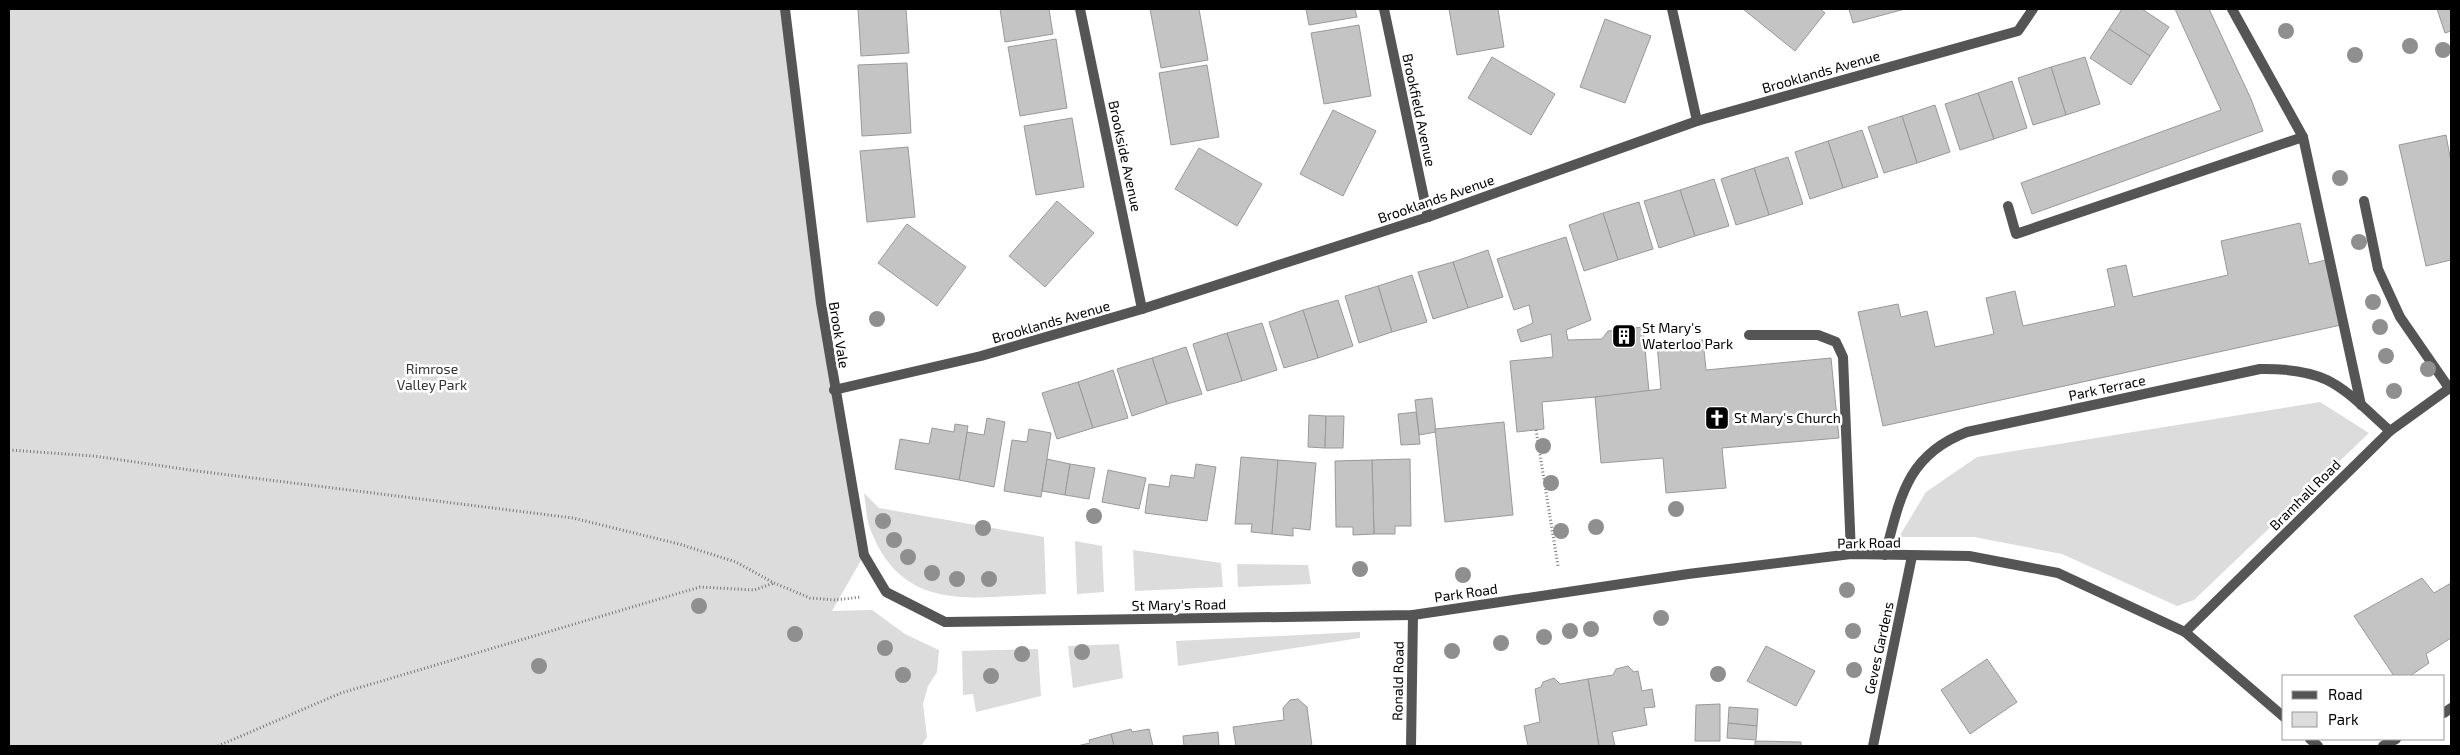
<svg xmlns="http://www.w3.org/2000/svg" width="2460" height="755" viewBox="0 0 2460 755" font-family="'Exo 2',sans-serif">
	<rect width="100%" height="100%" fill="#fff"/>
	<g fill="#dcdcdc">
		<path d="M9,9H785L798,123L864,555L832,611L872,610L905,634L939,650L937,672L928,686L923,704L927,737L921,746H9Z"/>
		<path d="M2320,402L2369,433L2194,600L2177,606L2062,554L1974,537H1899L1926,492L1977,457Z"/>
		<path d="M864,493L879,508L1044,537L1046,594C973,597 904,614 871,531C866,520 866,505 864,493Z"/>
		<path d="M1075,541L1102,546L1104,592L1077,594Z"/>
		<path d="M1133,550L1221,563L1223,587L1135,591Z"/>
		<path d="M1237,564L1308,565L1311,584L1238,587Z"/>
		<path d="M1360,632V638L1178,666L1176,641Z"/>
		<path d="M1119,644L1123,678L1073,688L1068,646Z"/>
		<path d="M1038,649L1041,696L976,712L973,694L963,695L962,651Z"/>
	</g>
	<g fill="#c4c4c4" stroke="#999">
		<path d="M858,9H906L909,53L861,56Z"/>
		<path d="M1000,9H1049L1053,34L1005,42Z"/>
		<path d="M1150,9H1199L1208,60L1161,68Z"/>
		<path d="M1306,9H1355L1357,17L1309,25Z"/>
		<path d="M1449,9H1498L1504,47L1457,55Z"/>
		<path d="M1743,9H1820L1825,13L1795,51Z"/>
		<path d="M1849,9H1905L1853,23Z"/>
		<path d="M2122,9H2142L2169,27L2150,56L2109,29Z"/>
		<path d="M2175,9H2209L2251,99L2263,131L2032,214L2021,183L2221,110Z"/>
		<path d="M2437,9H2451V31L2445,33Z"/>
		<path d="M1605,19L1651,36L1625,103L1580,87Z"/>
		<path d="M1359,25L1371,96L1324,104L1311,33Z"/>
		<path d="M2109,29L2150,56L2131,85L2090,58Z"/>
		<path d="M1056,39L1067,108L1020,116L1008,47Z"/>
		<path d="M1492,57L1555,94L1531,135L1468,98Z"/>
		<path d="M2085,57L2100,104L2066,115L2051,67Z"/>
		<path d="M907,63L911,133L862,136L858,65Z"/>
		<path d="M1207,65L1219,137L1171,145L1159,73Z"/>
		<path d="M2051,67L2066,115L2033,125L2018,78Z"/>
		<path d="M2012,81L2027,128L1994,139L1978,93Z"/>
		<path d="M1978,93L1994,139L1960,150L1945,104Z"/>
		<path d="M1935,105L1950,152L1917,163L1902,116Z"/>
		<path d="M1333,110L1376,131L1343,196L1300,174Z"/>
		<path d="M1902,116L1917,163L1884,173L1868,127Z"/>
		<path d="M1072,118L1084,187L1036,195L1024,126Z"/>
		<path d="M1862,130L1878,177L1843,188L1828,141Z"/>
		<path d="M2446,135L2451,162V260L2426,266L2399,145Z"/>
		<path d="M1828,141L1843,188L1810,199L1795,152Z"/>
		<path d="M908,147L915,217L867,222L860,151Z"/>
		<path d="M1199,148L1262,184L1237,226L1175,189Z"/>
		<path d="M1788,157L1803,204L1769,215L1754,168Z"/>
		<path d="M1754,168L1769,215L1736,225L1721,179Z"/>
		<path d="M1714,179L1729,226L1695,236L1680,190Z"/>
		<path d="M1680,190L1695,236L1659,248L1644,201Z"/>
		<path d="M1057,201L1094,233L1045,287L1009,256Z"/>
		<path d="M1639,202L1653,249L1618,260L1603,213Z"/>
		<path d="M1603,213L1618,260L1584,271L1569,225Z"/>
		<path d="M2300,223L2309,264L2326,260L2341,325L1883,426L1858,312L1898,304L1901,317L1927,311L1935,347L1994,334L1986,298L2015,291L2023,326L2115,306L2107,269L2126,265L2133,297L2228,275L2221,241Z"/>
		<path d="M907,224L966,267L937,306L878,263Z"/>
		<path d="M1566,237L1591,320L1566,330L1568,340L1602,339L1608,331L1643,327L1649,392L1542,402L1544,429L1517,432L1510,361L1553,357L1551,334L1521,342L1517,330L1533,323L1529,305L1514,310L1497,259Z"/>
		<path d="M1488,250L1503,297L1468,308L1453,262Z"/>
		<path d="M1453,262L1468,308L1433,319L1418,272Z"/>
		<path d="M1412,275L1427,322L1392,332L1378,286Z"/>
		<path d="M1378,286L1392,332L1359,343L1345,296Z"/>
		<path d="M1338,300L1353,346L1318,358L1303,310Z"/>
		<path d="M1303,310L1318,358L1284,368L1269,322Z"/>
		<path d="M1262,323L1277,370L1242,381L1227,333Z"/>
		<path d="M1227,333L1242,381L1207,391L1193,344Z"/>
		<path d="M1703,340L1706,370L1831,358L1839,438L1722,448L1726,488L1666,493L1663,458L1601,463L1595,397L1661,389L1657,344Z"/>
		<path d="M1186,347L1202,394L1167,404L1152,358Z"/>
		<path d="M1152,358L1167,404L1132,416L1117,369Z"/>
		<path d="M1113,370L1128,418L1093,428L1078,382Z"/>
		<path d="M1078,382L1093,428L1057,439L1042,393Z"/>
		<path d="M1432,398L1436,432L1419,435L1415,400Z"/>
		<path d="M1416,412L1420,444L1401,445L1398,414Z"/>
		<path d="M1309,415L1326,416L1325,448L1308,447Z"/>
		<path d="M1326,416H1344L1343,448H1325Z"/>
		<path d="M987,418L1005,422L994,487L959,480L967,432L984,435Z"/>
		<path d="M1504,422L1513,515L1445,522L1435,429Z"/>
		<path d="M955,424L968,426L959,480L895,469L900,439L929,444L932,428L954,432Z"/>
		<path d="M1029,429L1051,433L1041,497L1004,491L1012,440L1027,442Z"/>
		<path d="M1241,457L1278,460L1272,534L1251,532L1252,524H1235Z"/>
		<path d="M1047,459L1070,464L1065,495L1042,491Z"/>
		<path d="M1410,459L1411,526H1395V534H1374L1372,460Z"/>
		<path d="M1278,460L1316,463L1310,530L1293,528V536L1272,534Z"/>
		<path d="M1372,460L1374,534L1353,535V527H1336L1335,461Z"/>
		<path d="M1070,464L1095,468L1089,499L1065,495Z"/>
		<path d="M1196,464L1216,467L1207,521L1145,513L1149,484L1169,487L1171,475L1194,478Z"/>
		<path d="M1108,470L1146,478L1139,509L1102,502Z"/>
		<path d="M2422,578L2434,593L2451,583V638L2426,654L2429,663L2410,676H2394L2354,616Z"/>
		<path d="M1766,646L1815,671L1796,706L1747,681Z"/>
		<path d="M1987,659L2017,702L1970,734L1941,690Z"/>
		<path d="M1628,666L1634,672L1638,671L1642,691L1652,689L1655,707L1644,708L1647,725L1612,732L1615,746H1599L1588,679L1613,675L1616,669Z"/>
		<path d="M1554,678L1560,684L1588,679L1599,746H1528L1524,726L1540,722L1535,689L1541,687L1543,682Z"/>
		<path d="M1298,699L1307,707L1312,746H1236L1233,727L1284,720L1283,708L1290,700Z"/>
		<path d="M1720,704V741H1695L1696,705Z"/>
		<path d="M1729,707L1758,709L1757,726L1728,723Z"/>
		<path d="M1728,723L1757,726L1756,740L1727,738Z"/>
		<path d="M1131,729L1132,732L1149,729L1153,746H1114L1111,734Z"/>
		<path d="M1218,732L1219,746H1184L1183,736Z"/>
		<path d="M1111,734L1114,746H1077L1090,743L1089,740Z"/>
		<path d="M1755,741L1801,742V746H1755Z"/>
	</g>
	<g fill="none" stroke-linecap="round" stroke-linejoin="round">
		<g stroke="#777" stroke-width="3" stroke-dasharray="1 2.5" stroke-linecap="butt">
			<path d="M1536,430L1558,566"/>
			<path d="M9,450L94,456L197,471L573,518L679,544L736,562L774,583L810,598L835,600L861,597"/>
			<path d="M218,746L341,693L700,587L754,590L774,583"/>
		</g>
		<g stroke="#555" stroke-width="10">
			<path d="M2232,9L2303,137"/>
			<path d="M2364,201L2378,269L2400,317L2449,388"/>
			<path d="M2008,206L2016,234L2303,137L2361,405"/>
			<path d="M1749,335H1818L1836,342L1843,357L1851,554"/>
			<path d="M1885,555C1900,499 1906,455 1967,432L2260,369C2330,368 2341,387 2390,431"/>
		</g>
		<g stroke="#555" stroke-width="10">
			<path d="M785,9L821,303L864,555L886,592L945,622L1413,615L1688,574L1851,554L1969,556L2058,573L2185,632L2284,717"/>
			<path d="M1080,9L1142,309"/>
			<path d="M1384,9L1428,217"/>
			<path d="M1672,9L1697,121"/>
			<path d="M834,390L981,356L1142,309L1428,217L1697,121L2018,31L2033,9"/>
			<path d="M2185,632L2390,431L2451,387"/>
			<path d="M2444,713L2451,708"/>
			<path d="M2310,739L2318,746"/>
			<path d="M1411,746L1413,615"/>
			<path d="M1873,746L1912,556"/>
			<path d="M2383,746L2396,739"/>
		</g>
	</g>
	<g fill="#8f8f8f">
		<circle cx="2286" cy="31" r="8"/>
		<circle cx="2410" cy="46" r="8"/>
		<circle cx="2443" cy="50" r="8"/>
		<circle cx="2355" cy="55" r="8"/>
		<circle cx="2340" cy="178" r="8"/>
		<circle cx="2359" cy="242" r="8"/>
		<circle cx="2373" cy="302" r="8"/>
		<circle cx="877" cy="319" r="8"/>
		<circle cx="2380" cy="327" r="8"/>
		<circle cx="2386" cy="356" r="8"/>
		<circle cx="2428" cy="369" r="8"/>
		<circle cx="2394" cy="391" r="8"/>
		<circle cx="1543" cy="446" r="8"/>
		<circle cx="1551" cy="483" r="8"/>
		<circle cx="1676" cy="509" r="8"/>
		<circle cx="1094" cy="516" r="8"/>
		<circle cx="883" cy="521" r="8"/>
		<circle cx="1596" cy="527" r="8"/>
		<circle cx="983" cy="528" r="8"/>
		<circle cx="1561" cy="531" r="8"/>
		<circle cx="894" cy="540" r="8"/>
		<circle cx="908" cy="557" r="8"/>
		<circle cx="1360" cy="569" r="8"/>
		<circle cx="932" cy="573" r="8"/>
		<circle cx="1463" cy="575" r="8"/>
		<circle cx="957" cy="579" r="8"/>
		<circle cx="989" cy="579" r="8"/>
		<circle cx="1847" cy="590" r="8"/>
		<circle cx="699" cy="606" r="8"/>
		<circle cx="1661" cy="618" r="8"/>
		<circle cx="1591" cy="629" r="8"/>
		<circle cx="1570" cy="631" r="8"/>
		<circle cx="1853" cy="631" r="8"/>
		<circle cx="795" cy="634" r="8"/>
		<circle cx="1544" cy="637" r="8"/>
		<circle cx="1501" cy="643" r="8"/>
		<circle cx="885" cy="648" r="8"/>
		<circle cx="1452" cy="651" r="8"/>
		<circle cx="1082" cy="652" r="8"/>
		<circle cx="1022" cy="654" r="8"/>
		<circle cx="539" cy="666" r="8"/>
		<circle cx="1854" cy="670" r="8"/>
		<circle cx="1718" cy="674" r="8"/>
		<circle cx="903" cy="675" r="8"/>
		<circle cx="991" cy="676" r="8"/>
	</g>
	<defs>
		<symbol id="building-square" viewBox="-11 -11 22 22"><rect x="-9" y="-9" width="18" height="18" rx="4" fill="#000" stroke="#fff"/><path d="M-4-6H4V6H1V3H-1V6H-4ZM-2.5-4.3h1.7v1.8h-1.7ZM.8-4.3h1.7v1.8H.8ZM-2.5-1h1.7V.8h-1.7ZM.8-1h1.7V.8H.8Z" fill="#fff"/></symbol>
		<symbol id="church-square" viewBox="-11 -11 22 22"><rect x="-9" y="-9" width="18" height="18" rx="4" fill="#000" stroke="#fff"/><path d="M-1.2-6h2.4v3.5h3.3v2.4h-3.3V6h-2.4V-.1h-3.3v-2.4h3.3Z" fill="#fff"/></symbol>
	</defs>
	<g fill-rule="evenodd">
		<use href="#building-square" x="1610" y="322" width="28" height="28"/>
		<use href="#church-square" x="1703" y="404" width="28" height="28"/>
	</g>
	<g text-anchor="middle" stroke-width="5" stroke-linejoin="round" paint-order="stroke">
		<g font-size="14" fill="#000" stroke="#fff">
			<text transform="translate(1821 72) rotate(-16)" y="5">Brooklands Avenue</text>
			<text transform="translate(1419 110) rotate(78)" y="5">Brookfield Avenue</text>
			<text transform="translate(1125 156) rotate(78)" y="5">Brookside Avenue</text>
			<text transform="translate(1436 199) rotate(-19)" y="5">Brooklands Avenue</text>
			<text transform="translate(1051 322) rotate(-16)" y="5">Brooklands Avenue</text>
			<text transform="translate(839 335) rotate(81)" y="5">Brook Vale</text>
			<text transform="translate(2107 388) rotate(-12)" y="5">Park Terrace</text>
			<text transform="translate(2305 495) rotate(-45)" y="5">Bramhall Road</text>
			<text transform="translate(1869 543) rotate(-1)" y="5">Park Road</text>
			<text transform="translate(1466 593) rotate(-8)" y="5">Park Road</text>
			<text transform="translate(1179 605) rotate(-1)" y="5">St Mary's Road</text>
			<text transform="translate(1879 648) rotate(-78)" y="5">Geves Gardens</text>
			<text transform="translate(1398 681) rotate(-89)" y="5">Ronald Road</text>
		</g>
		<g font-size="14" fill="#000" stroke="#fff" text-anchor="start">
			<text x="1642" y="333">St Mary's<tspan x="1642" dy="16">Waterloo Park</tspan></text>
			<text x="1734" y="423">St Mary's Church</text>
		</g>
		<g font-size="14" fill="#333" stroke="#fff">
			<text x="432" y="374">Rimrose<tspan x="432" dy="16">Valley Park</tspan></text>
		</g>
	</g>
	<rect width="2460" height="755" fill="none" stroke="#000000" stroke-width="20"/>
	<rect x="2282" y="675" width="162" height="65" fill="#ffffff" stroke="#999999"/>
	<rect x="2292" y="691" width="25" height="8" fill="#555555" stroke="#999999"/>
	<text x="2328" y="700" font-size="15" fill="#000000">Road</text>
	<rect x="2292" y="712" width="25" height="15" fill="#dcdcdc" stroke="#999999"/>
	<text x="2328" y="725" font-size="15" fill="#000000">Park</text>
</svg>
